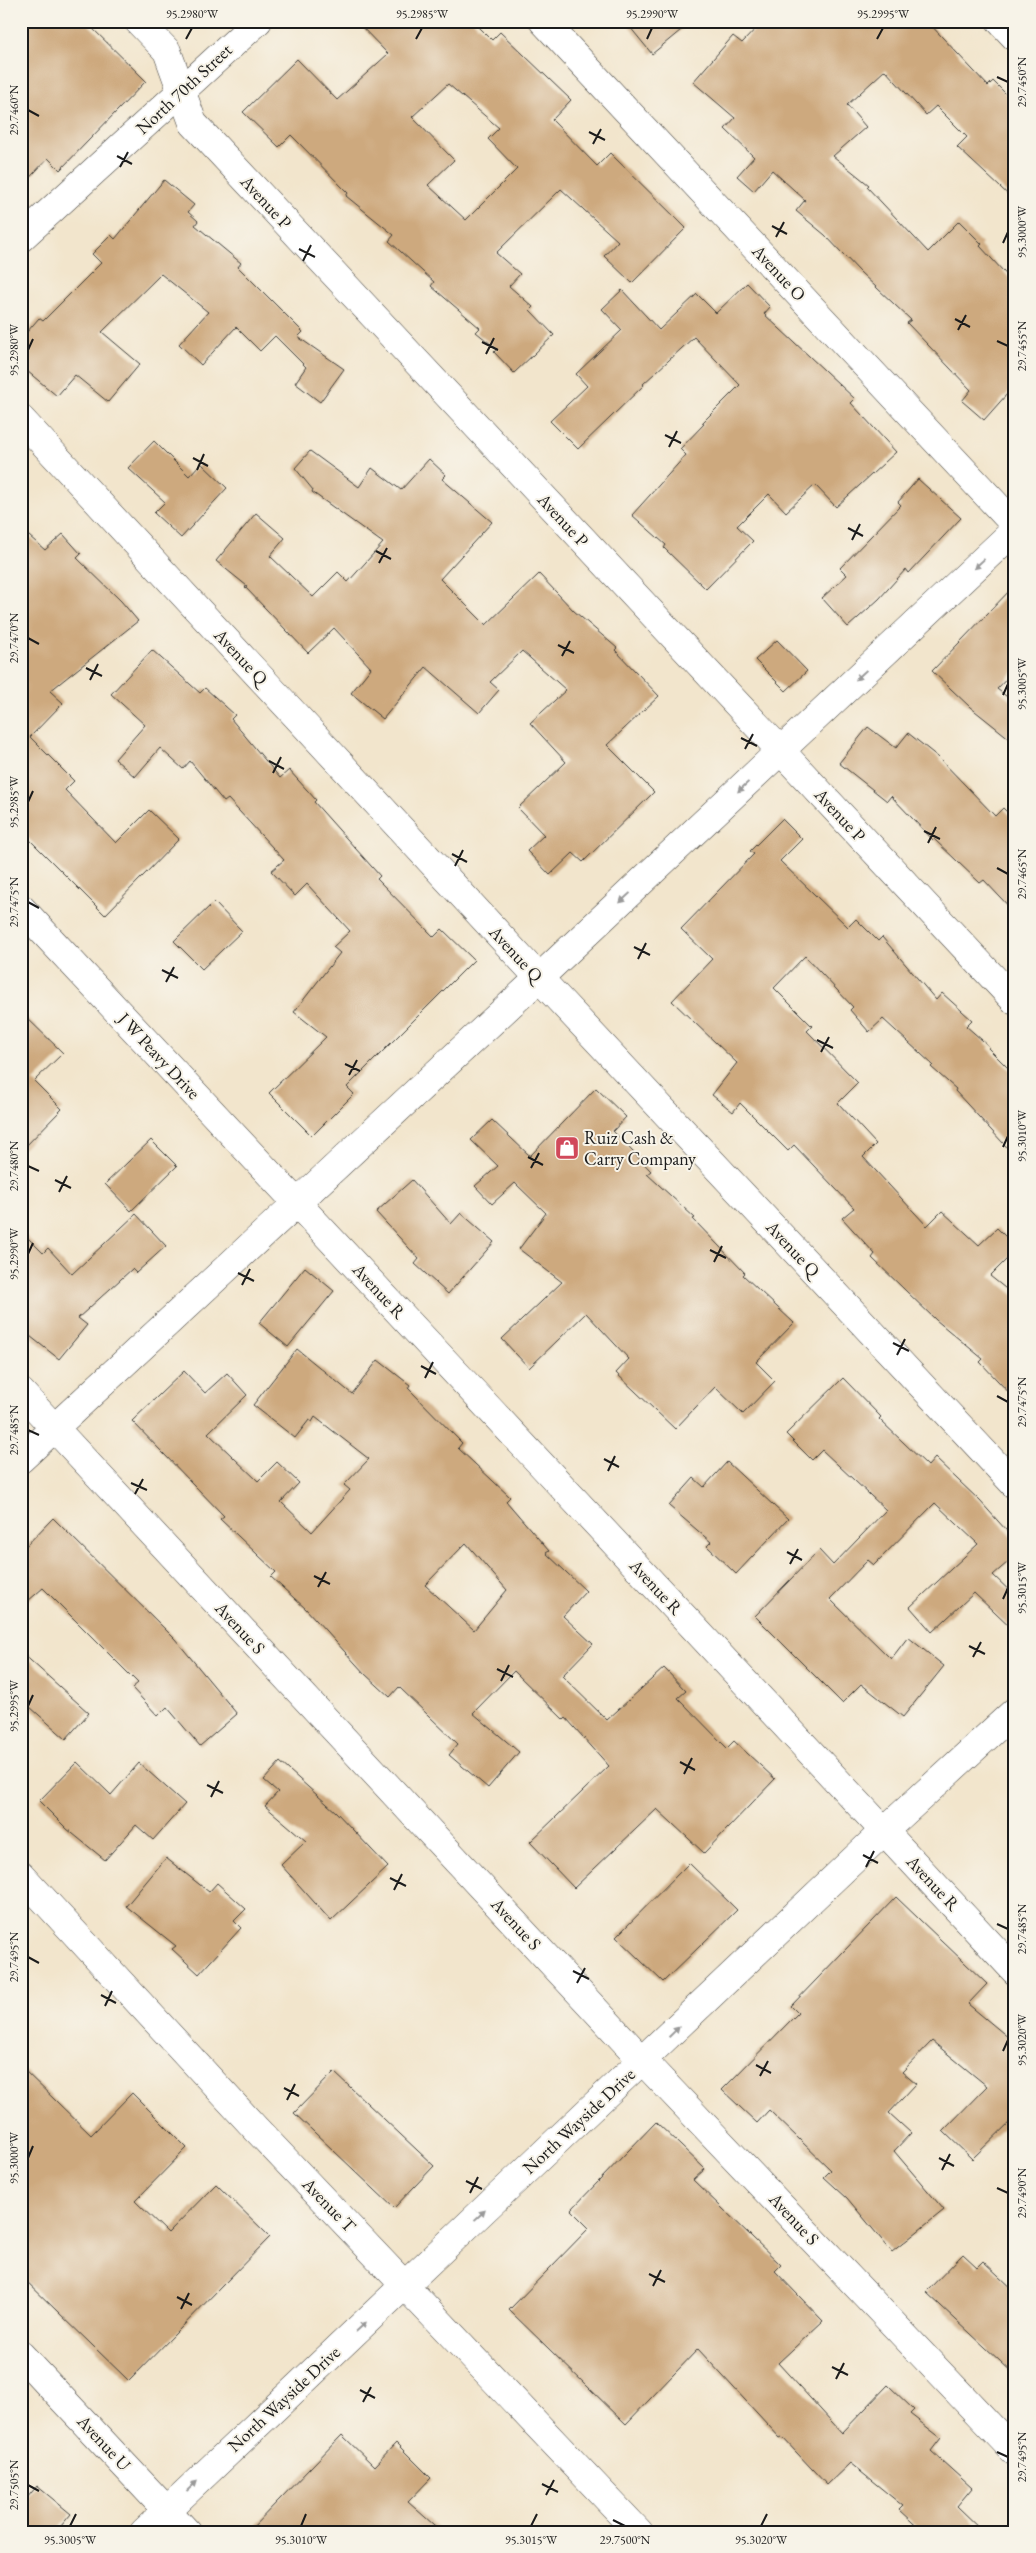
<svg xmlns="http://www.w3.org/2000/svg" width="1036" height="2553" viewBox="0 0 1036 2553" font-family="'EB Garamond',serif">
	<rect width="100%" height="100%" fill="#f7f3e8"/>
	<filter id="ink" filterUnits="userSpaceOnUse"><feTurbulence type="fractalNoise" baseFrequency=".02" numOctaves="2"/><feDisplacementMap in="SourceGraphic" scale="10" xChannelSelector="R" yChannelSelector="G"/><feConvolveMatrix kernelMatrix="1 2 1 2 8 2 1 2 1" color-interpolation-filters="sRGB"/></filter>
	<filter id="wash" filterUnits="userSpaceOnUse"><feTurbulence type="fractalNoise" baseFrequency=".0096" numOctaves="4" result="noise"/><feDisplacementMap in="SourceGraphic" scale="20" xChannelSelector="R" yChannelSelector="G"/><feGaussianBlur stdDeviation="1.12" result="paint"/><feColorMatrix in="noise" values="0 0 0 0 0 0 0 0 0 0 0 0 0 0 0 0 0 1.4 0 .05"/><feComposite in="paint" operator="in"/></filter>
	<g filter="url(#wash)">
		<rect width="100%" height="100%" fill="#f2e5cc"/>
		<g id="blocks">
			<g fill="#cda97e" fill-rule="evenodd">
				<path d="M30,21H85L146,81L60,170L48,158L21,187V30Z"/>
				<path d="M356,21H473L492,40L500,32L571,100L552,120L597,166L610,153L686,228L632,283L604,256L618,241L561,189L496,253L520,274L509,286L533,307L530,310L554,335L514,373L494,352L497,349L476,332L480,328L431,286L434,282L389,241L394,235L346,196L348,193L291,135L279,147L243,112L297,59L337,100L388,54ZM448,84L499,128L488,139L517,169L466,220L428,185L454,160L412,117Z"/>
				<path d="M625,21H692L652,54Z"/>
				<path d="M763,21H927L988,86L993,81L1015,103V201L957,147L967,137L936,106L926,115L885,70L847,105L866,127L833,156L869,185L867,187L928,252L959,221L982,244L980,246L1015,284V385L984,420L962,401L971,390L907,323L911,320L860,272L825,235L796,211L805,200L772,170L754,191L737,176L754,157L725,129L735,118L693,82L733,36L742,43Z"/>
				<path d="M164,180L194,205L188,212L198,221L195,225L241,263L238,267L303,332L298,337L344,369L320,402L295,383L306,367L275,336L260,351L236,327L201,365L179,344L208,312L161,274L102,332L140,364L108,402L75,375L57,396L21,366V339L39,318L43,321L101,263L92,254L111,235L115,239Z"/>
				<path d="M747,283L770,307L764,314L855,399L851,403L896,452L836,507L815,485L786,512L769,494L737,526L753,541L706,589L664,548L666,545L632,515L686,455L680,449L704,424L702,423L740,385L694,337L643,384L644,385L578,449L550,421L587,386L576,374L622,330L602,309L622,290L659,330L697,294L716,313Z"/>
				<path d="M154,441L189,476L201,463L227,488L181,538L154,513L165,502L128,468Z"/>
				<path d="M310,451L359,487L372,468L401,490L429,459L446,475L442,479L492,522L440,579L486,625L539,574L574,611L617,648L615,650L659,696L607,745L654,792L583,862L573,853L550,875L527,851L544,835L518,808L566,762L530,723L566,690L522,651L490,682L499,690L479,713L426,667L383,719L351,693L371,668L334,628L308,653L245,587L247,586L216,561L256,513L285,538L270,556L313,597L338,572L348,582L383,543L312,492L313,490L295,468Z"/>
				<path d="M918,479L961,518L909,573L906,569L879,599L848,627L822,598L847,575L840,568L901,505L898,502Z"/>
				<path d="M21,529L45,550L63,534L81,554L77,558L121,601L138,621L50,691L63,703L30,737L74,781L65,790L116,843L149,810L179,839L105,915L21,831Z"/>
				<path d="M1015,585V670L997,689L1015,703V743L970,707L932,671Z"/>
				<path d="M777,640L807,671L786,691L755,660Z"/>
				<path d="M152,650L200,693L205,688L235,715L231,719L280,778L289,770L316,800L314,802L380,876L377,879L434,937L442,929L474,960L347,1087L354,1094L312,1136L269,1093L326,1037L294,1012L340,953L333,947L350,931L307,884L295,896L271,871L284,860L228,799L224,802L190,761L183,769L160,748L135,777L115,759L145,725L111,694Z"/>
				<path d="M868,727L896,748L908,733L938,757L995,816L1003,808L1015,820V913L984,880L980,883L934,839L933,840L891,796L887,801L839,763Z"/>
				<path d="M782,819L802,839L780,861L848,927L856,919L878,941L882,937L936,1000L942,993L972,1020L966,1026L990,1047L988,1048L1015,1075V1156L955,1091L956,1089L931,1067L933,1065L883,1019L869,1032L850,1010L853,1007L805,956L774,988L812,1026L807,1031L858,1083L838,1103L876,1144L863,1157L927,1226L942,1211L979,1245L997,1228L1015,1246V1251L990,1276L1015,1296V1399L980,1362L983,1359L936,1320L872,1258L875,1254L842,1218L854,1208L794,1145L788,1151L740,1103L733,1112L712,1095L737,1063L672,1001L712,959L681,929L754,854L750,851Z"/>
				<path d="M214,902L242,931L202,969L174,941Z"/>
				<path d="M21,1012L63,1053L34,1081L62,1109L21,1151Z"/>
				<path d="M596,1088L626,1117L613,1131L651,1171L647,1174L695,1218L693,1219L745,1273L743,1275L794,1323L756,1362L775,1381L743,1414L715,1387L675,1429L616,1373L629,1359L586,1313L529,1368L502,1339L562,1282L519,1249L546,1213L515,1183L492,1204L475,1186L498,1166L471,1140L492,1120L530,1156Z"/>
				<path d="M151,1140L177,1166L131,1211L105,1184Z"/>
				<path d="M412,1180L451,1224L461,1213L494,1242L448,1294L415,1264L419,1259L376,1212Z"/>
				<path d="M136,1214L166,1246L136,1273L132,1269L78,1318L87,1325L59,1359L21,1329V1231L43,1253L48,1248L72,1274Z"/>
				<path d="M305,1267L334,1291L288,1347L259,1323Z"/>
				<path d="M297,1349L352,1394L378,1360L410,1385L408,1388L462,1443L458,1448L510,1497L506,1501L549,1551L546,1553L586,1591L563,1616L593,1644L562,1676L607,1720L664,1668L686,1691L678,1698L727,1748L734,1741L775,1779L704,1853L657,1809L574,1888L530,1842L609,1766L566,1718L564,1720L514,1671L473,1713L519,1752L488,1788L449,1755L458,1744L399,1687L390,1697L365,1674L306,1609L271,1577L276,1572L220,1519L224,1516L132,1421L184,1371L205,1393L227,1373L247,1395L208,1433L258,1481L277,1462L299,1483L281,1502L312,1532L350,1490L344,1485L369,1459L315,1417L312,1422L309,1420L295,1438L253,1405ZM466,1543L507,1590L474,1630L425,1585Z"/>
				<path d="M843,1378L881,1417L879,1419L928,1466L935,1458L980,1501L1015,1540V1556L993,1575L1015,1596V1632L974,1593L932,1632L910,1607L978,1544L935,1503L874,1565L868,1560L830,1599L891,1659L908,1637L944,1666L903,1717L861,1684L842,1703L755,1616L819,1550L833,1565L886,1510L822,1450L812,1460L786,1434Z"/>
				<path d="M727,1462L788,1519L736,1574L707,1546L711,1542L669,1506L694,1478L704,1487Z"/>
				<path d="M53,1518L175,1639L237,1714L200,1746L167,1707L158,1716L132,1688L138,1683L43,1588L21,1607V1551Z"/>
				<path d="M21,1652L89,1713L66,1739L21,1699Z"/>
				<path d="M77,1762L111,1795L139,1763L185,1804L153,1840L136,1825L105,1860L67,1829L39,1801Z"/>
				<path d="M280,1762L336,1812L388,1867L331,1921L281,1865L306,1841L265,1806L278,1792L264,1780Z"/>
				<path d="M166,1858L209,1892L217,1883L246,1909L234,1921L241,1928L199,1974L172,1949L176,1946L126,1906Z"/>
				<path d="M689,1863L737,1910L663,1982L616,1937Z"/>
				<path d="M896,1897L987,1984L968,2004L1015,2043V2117L972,2159L943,2131L987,2086L932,2041L902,2072L916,2084L889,2113L911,2133L894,2151L944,2210L892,2252L847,2198L824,2177L831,2170L769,2110L757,2123L722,2090L798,2013L791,2006Z"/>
				<path d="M21,2067L91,2135L132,2093L187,2148L135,2201L168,2233L216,2184L270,2237L129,2381L21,2276Z"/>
				<path d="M334,2072L434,2166L394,2208L294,2113Z"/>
				<path d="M656,2122L705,2169L693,2180L781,2265L775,2271L823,2321L778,2363L842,2433L888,2385L914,2410L910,2414L941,2438L931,2451L972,2488L957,2506L984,2532H923L899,2510L903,2506L850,2463L827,2485L782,2437L780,2438L698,2349L626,2424L509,2310L589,2228L571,2210Z"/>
				<path d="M963,2254L977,2267L983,2261L1015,2291V2375L926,2292Z"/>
				<path d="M342,2435L374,2466L396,2443L431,2478L408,2502L442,2532H248Z"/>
				<path d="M37,2486L71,2514L56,2532H21V2505Z"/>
			</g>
		</g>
	</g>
	<g filter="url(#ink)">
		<use href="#blocks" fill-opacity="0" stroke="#3c3a36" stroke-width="1"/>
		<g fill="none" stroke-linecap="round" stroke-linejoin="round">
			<defs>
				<g id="minor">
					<path d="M138,21L167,51L193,123L1015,1001"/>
					<path d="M543,21L1015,525"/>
					<path d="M1000,21L1015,37"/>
					<path d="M21,238L258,21"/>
					<path d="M21,419L539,978L1015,1485"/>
					<path d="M21,908L1015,1971"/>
					<path d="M21,1392L643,2061L1015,2452"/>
					<path d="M21,1875L257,2130L639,2532"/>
					<path d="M21,2355L187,2532"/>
				</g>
				<g id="major">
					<path d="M21,1459L539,978L1015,530"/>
					<path d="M144,2532L884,1831L1015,1711"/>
				</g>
			</defs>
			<use href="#minor" stroke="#3c3a36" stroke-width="29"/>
			<use href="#major" stroke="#3c3a36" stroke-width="29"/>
			<use href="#minor" stroke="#fff" stroke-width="28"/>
			<use href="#major" stroke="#fff" stroke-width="28"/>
		</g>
		<defs><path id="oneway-solid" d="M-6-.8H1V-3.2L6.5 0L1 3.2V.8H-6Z" transform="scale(1.25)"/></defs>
		<g fill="#999">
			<use href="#oneway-solid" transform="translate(979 564) rotate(137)"/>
			<use href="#oneway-solid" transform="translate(861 675) rotate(137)"/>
			<use href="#oneway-solid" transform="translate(743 787) rotate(137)"/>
			<use href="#oneway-solid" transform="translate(625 898) rotate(137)"/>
			<use href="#oneway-solid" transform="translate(674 2032) rotate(-44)"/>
			<use href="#oneway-solid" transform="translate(480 2215) rotate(-43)"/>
			<use href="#oneway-solid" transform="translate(361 2327) rotate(-43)"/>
			<use href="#oneway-solid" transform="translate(192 2486) rotate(-43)"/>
		</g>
	</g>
	<path fill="none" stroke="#1c1c1c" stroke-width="2" d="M186,39L192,28M416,39L422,28M647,39L652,28M877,39L883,28M997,77L1008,82M28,110L39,116M589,132L605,140M593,144L601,129M117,156L132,164M120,167L128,152M772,226L787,234M776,237L784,222M1003,243L1008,232M299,249L315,257M303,261L311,245M955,319L970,327M958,330L966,315M997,341L1008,346M482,342L498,350M28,350L33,339M486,354L494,338M665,435L681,443M669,447L677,431M193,458L208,466M197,470L204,454M848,528L863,536M852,540L860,524M376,551L391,559M379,563L387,548M28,638L39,644M558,645L574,653M562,656L570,641M86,668L102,676M90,680L98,664M1003,695L1008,684M741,738L757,746M745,749L753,734M269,761L284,769M273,773L281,757M28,802L33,791M924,831L940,839M928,843L936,827M452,854L467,862M455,866L463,850M997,868L1008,874M28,902L39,908M634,947L650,955M638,959L646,943M162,970L178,978M166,982L174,967M817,1040L833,1048M821,1052L829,1037M345,1064L360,1071M349,1075L357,1060M1003,1147L1008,1136M528,1157L543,1165M28,1166L39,1171M531,1168L539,1153M55,1180L71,1188M59,1192L67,1176M710,1250L726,1258M28,1254L33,1243M714,1262L722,1246M238,1273L254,1281M242,1285L250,1269M893,1343L909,1351M897,1355L905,1339M421,1366L436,1374M425,1378L433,1362M997,1396L1008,1402M28,1430L39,1435M604,1459L619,1467M608,1471L615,1456M131,1483L147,1490M135,1494L143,1479M787,1552L802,1560M790,1564L798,1549M314,1576L330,1584M318,1587L326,1572M1003,1599L1008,1588M969,1646L985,1654M973,1657L981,1642M497,1669L513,1677M501,1681L509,1665M28,1706L33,1695M680,1762L695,1770M684,1774L692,1758M207,1785L223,1793M211,1797L219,1781M863,1855L878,1863M866,1867L874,1851M390,1878L406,1886M394,1890L402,1874M997,1924L1008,1929M28,1957L39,1963M573,1971L589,1979M577,1983L585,1968M101,1995L116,2003M105,2006L112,1991M1003,2051L1008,2040M756,2065L771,2073M760,2076L768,2061M284,2088L299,2096M287,2100L295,2084M28,2158L33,2146M939,2158L954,2166M942,2170L950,2154M466,2181L482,2189M997,2188L1008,2193M470,2193L478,2177M649,2274L665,2282M653,2286L661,2270M177,2297L192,2305M181,2309L189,2293M832,2367L848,2375M836,2379L844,2363M360,2390L375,2398M363,2402L371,2387M997,2452L1008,2457M542,2484L558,2492M28,2485L39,2491M546,2495L554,2480M613,2520L625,2526M70,2526L76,2514M301,2526L306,2514M531,2526L537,2514M761,2526L767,2514"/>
	<defs>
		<symbol id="shop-square" viewBox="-11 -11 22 22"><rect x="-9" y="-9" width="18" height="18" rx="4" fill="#d1495b" stroke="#f7f3e8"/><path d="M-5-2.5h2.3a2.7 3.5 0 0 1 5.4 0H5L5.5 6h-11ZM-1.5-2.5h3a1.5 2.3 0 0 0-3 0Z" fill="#fff"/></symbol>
	</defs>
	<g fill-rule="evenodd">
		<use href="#shop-square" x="553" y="1134" width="28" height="28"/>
	</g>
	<g text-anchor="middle" stroke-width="4" stroke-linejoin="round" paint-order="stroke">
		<g font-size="18" fill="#1c1c1c" stroke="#f7f3e8">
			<text transform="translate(184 89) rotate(-43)" y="6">North 70th Street</text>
			<text transform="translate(266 202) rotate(47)" y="6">Avenue P</text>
			<text transform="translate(779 273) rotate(47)" y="6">Avenue O</text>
			<text transform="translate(563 520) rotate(47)" y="6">Avenue P</text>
			<text transform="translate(241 657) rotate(47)" y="6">Avenue Q</text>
			<text transform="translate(840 815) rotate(47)" y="6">Avenue P</text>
			<text transform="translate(516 954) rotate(47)" y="6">Avenue Q</text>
			<text transform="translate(159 1056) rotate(47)" y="6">J W Peavy Drive</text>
			<text transform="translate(793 1249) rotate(47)" y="6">Avenue Q</text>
			<text transform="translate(379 1291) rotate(47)" y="6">Avenue R</text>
			<text transform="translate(656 1587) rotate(47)" y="6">Avenue R</text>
			<text transform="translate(240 1628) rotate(47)" y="6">Avenue S</text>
			<text transform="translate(933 1883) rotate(47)" y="6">Avenue R</text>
			<text transform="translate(516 1924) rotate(47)" y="6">Avenue S</text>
			<text transform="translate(579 2121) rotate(-43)" y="6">North Wayside Drive</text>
			<text transform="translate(329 2205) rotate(46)" y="6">Avenue T</text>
			<text transform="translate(794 2219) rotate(47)" y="6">Avenue S</text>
			<text transform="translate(284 2399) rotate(-43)" y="6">North Wayside Drive</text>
			<text transform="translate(104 2443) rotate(47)" y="6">Avenue U</text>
		</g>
		<g font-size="18" fill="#1c1c1c" stroke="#f7f3e8" text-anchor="start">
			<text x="584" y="1144">Ruiz Cash &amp;<tspan x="584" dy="21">Carry Company</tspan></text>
		</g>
	</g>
	<rect width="1036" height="2553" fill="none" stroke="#f7f3e8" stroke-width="55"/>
	<rect x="28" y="28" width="980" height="2498" fill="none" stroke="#1c1c1c" stroke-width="2"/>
	<g font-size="12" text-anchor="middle" fill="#1c1c1c">
		<text x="192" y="18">95.2980°W</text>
		<text x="422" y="18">95.2985°W</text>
		<text x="652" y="18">95.2990°W</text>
		<text x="883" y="18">95.2995°W</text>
		<text transform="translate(1022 82) rotate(-90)" y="4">29.7450°N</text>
		<text transform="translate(14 110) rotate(-90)" y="4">29.7460°N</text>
		<text transform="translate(1022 232) rotate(-90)" y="4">95.3000°W</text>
		<text transform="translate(1022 346) rotate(-90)" y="4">29.7455°N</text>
		<text transform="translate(14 350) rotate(-90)" y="4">95.2980°W</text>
		<text transform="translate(14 638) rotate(-90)" y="4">29.7470°N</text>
		<text transform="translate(1022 684) rotate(-90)" y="4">95.3005°W</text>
		<text transform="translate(14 802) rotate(-90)" y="4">95.2985°W</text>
		<text transform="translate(1022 874) rotate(-90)" y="4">29.7465°N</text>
		<text transform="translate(14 902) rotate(-90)" y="4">29.7475°N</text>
		<text transform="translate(1022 1136) rotate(-90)" y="4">95.3010°W</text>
		<text transform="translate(14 1166) rotate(-90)" y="4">29.7480°N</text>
		<text transform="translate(14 1254) rotate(-90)" y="4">95.2990°W</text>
		<text transform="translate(1022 1402) rotate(-90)" y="4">29.7475°N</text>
		<text transform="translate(14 1430) rotate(-90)" y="4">29.7485°N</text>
		<text transform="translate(1022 1588) rotate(-90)" y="4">95.3015°W</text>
		<text transform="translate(14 1706) rotate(-90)" y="4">95.2995°W</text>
		<text transform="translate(1022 1929) rotate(-90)" y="4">29.7485°N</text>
		<text transform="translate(14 1957) rotate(-90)" y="4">29.7495°N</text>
		<text transform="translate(1022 2040) rotate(-90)" y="4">95.3020°W</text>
		<text transform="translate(14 2158) rotate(-90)" y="4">95.3000°W</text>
		<text transform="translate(1022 2193) rotate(-90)" y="4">29.7490°N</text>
		<text transform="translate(1022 2457) rotate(-90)" y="4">29.7495°N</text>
		<text transform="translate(14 2485) rotate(-90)" y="4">29.7505°N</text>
		<text x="70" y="2544">95.3005°W</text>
		<text x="301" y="2544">95.3010°W</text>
		<text x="531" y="2544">95.3015°W</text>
		<text x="625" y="2544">29.7500°N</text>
		<text x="761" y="2544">95.3020°W</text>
	</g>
</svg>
